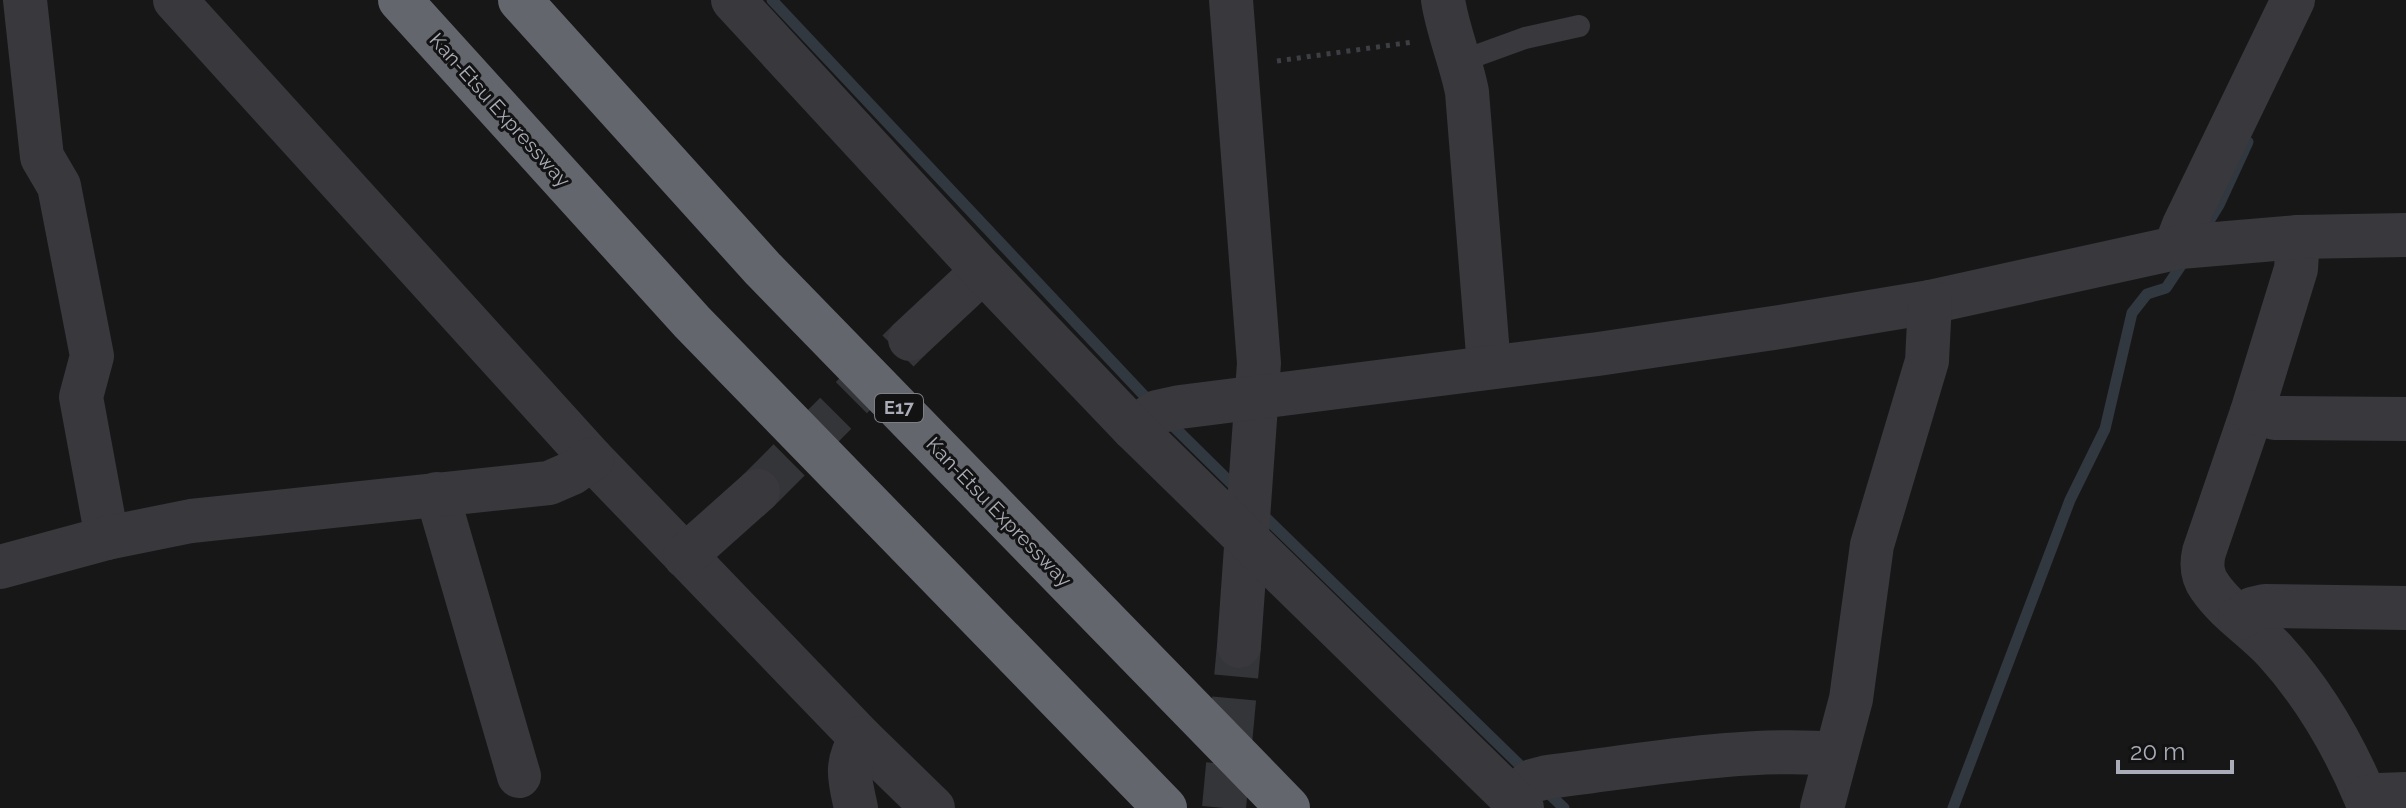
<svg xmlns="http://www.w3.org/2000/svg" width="2406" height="808" viewBox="0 0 2406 808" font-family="Raleway,sans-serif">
	<rect width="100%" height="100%" fill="#171718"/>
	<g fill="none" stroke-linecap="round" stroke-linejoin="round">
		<g stroke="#313840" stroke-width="11">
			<path d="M772,0L1152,404"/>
			<path d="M2208,223L2219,205L2248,142"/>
			<path d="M1167,420L1237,489"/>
			<path d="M1261,513L1529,774"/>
			<path d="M1544,789L1564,808"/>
			<path d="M1953,808L2070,500L2105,429L2132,313L2147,294L2166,288L2186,258"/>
		</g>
		<g stroke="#343538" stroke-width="44" stroke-dasharray="44 22" stroke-linecap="butt">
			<path d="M758,491L910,339"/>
			<path d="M1224,808L1239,646"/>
		</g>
		<path stroke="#3e3f44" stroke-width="5" stroke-dasharray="4 6" stroke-linecap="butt" d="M1277,61L1413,42"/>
		<path stroke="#38383d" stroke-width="22" d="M1459,62L1525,38L1579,26"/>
		<g stroke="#38383d" stroke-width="44">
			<path d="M25,0L42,157L59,186L92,356L81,397L107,538"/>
			<path d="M175,0L592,459L861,738L933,808"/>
			<path d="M1231,0L1259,363L1239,646"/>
			<path d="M1443,0C1448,32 1461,61 1467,92L1489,367"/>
			<path d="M2298,237L2296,269L2252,412L2204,552C2201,565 2202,576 2210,587C2227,612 2255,629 2275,651C2317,697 2347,751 2370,808"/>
			<path d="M2180,247L2179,238L2184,225L2293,0"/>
			<path d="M910,339L983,271"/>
			<path d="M2252,412L2275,418L2406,419"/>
			<path d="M1133,428L1157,412L1180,407L1598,354L1786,326L1930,302L2180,247L2298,237L2406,235"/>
			<path d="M437,494L519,776"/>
			<path d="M685,556L758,491"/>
			<path d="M0,567L107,538L191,521L549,483L572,473L592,459"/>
			<path d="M2240,618L2252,609L2265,606L2406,608"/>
			<path d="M1512,798L1532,781L1547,777C1639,766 1744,746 1836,754"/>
			<path d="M2366,798L2379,795L2406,794"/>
			<path d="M856,808C850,780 844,765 861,738"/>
			<path d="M1822,808L1851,699L1872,545L1927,361L1930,302"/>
		</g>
		<path stroke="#38383d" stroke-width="44" d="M733,0L983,271L1133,428L1522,808"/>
		<g stroke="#64666e" stroke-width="44">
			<path d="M400,0L692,322L1165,808"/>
			<path d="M520,0L763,269L1288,808"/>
		</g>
	</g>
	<g text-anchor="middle" stroke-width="6" stroke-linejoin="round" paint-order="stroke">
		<rect fill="#121213" stroke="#7c7e86" stroke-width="2" x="875" y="394" width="48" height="28" rx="6"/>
		<g font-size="18" font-weight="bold" fill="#aaadb7">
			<text x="899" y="414">E17</text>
		</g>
		<g font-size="20" fill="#aaadb7" stroke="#121213">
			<text transform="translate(500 110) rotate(48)" y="7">Kan-Etsu Expressway</text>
			<text transform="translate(999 512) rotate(46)" y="7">Kan-Etsu Expressway</text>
		</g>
	</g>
	<path d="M2118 760v12h114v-12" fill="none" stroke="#aaadb7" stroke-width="4"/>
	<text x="2130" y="760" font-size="24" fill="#aaadb7" stroke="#121213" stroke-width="6" paint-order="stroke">20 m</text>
</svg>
